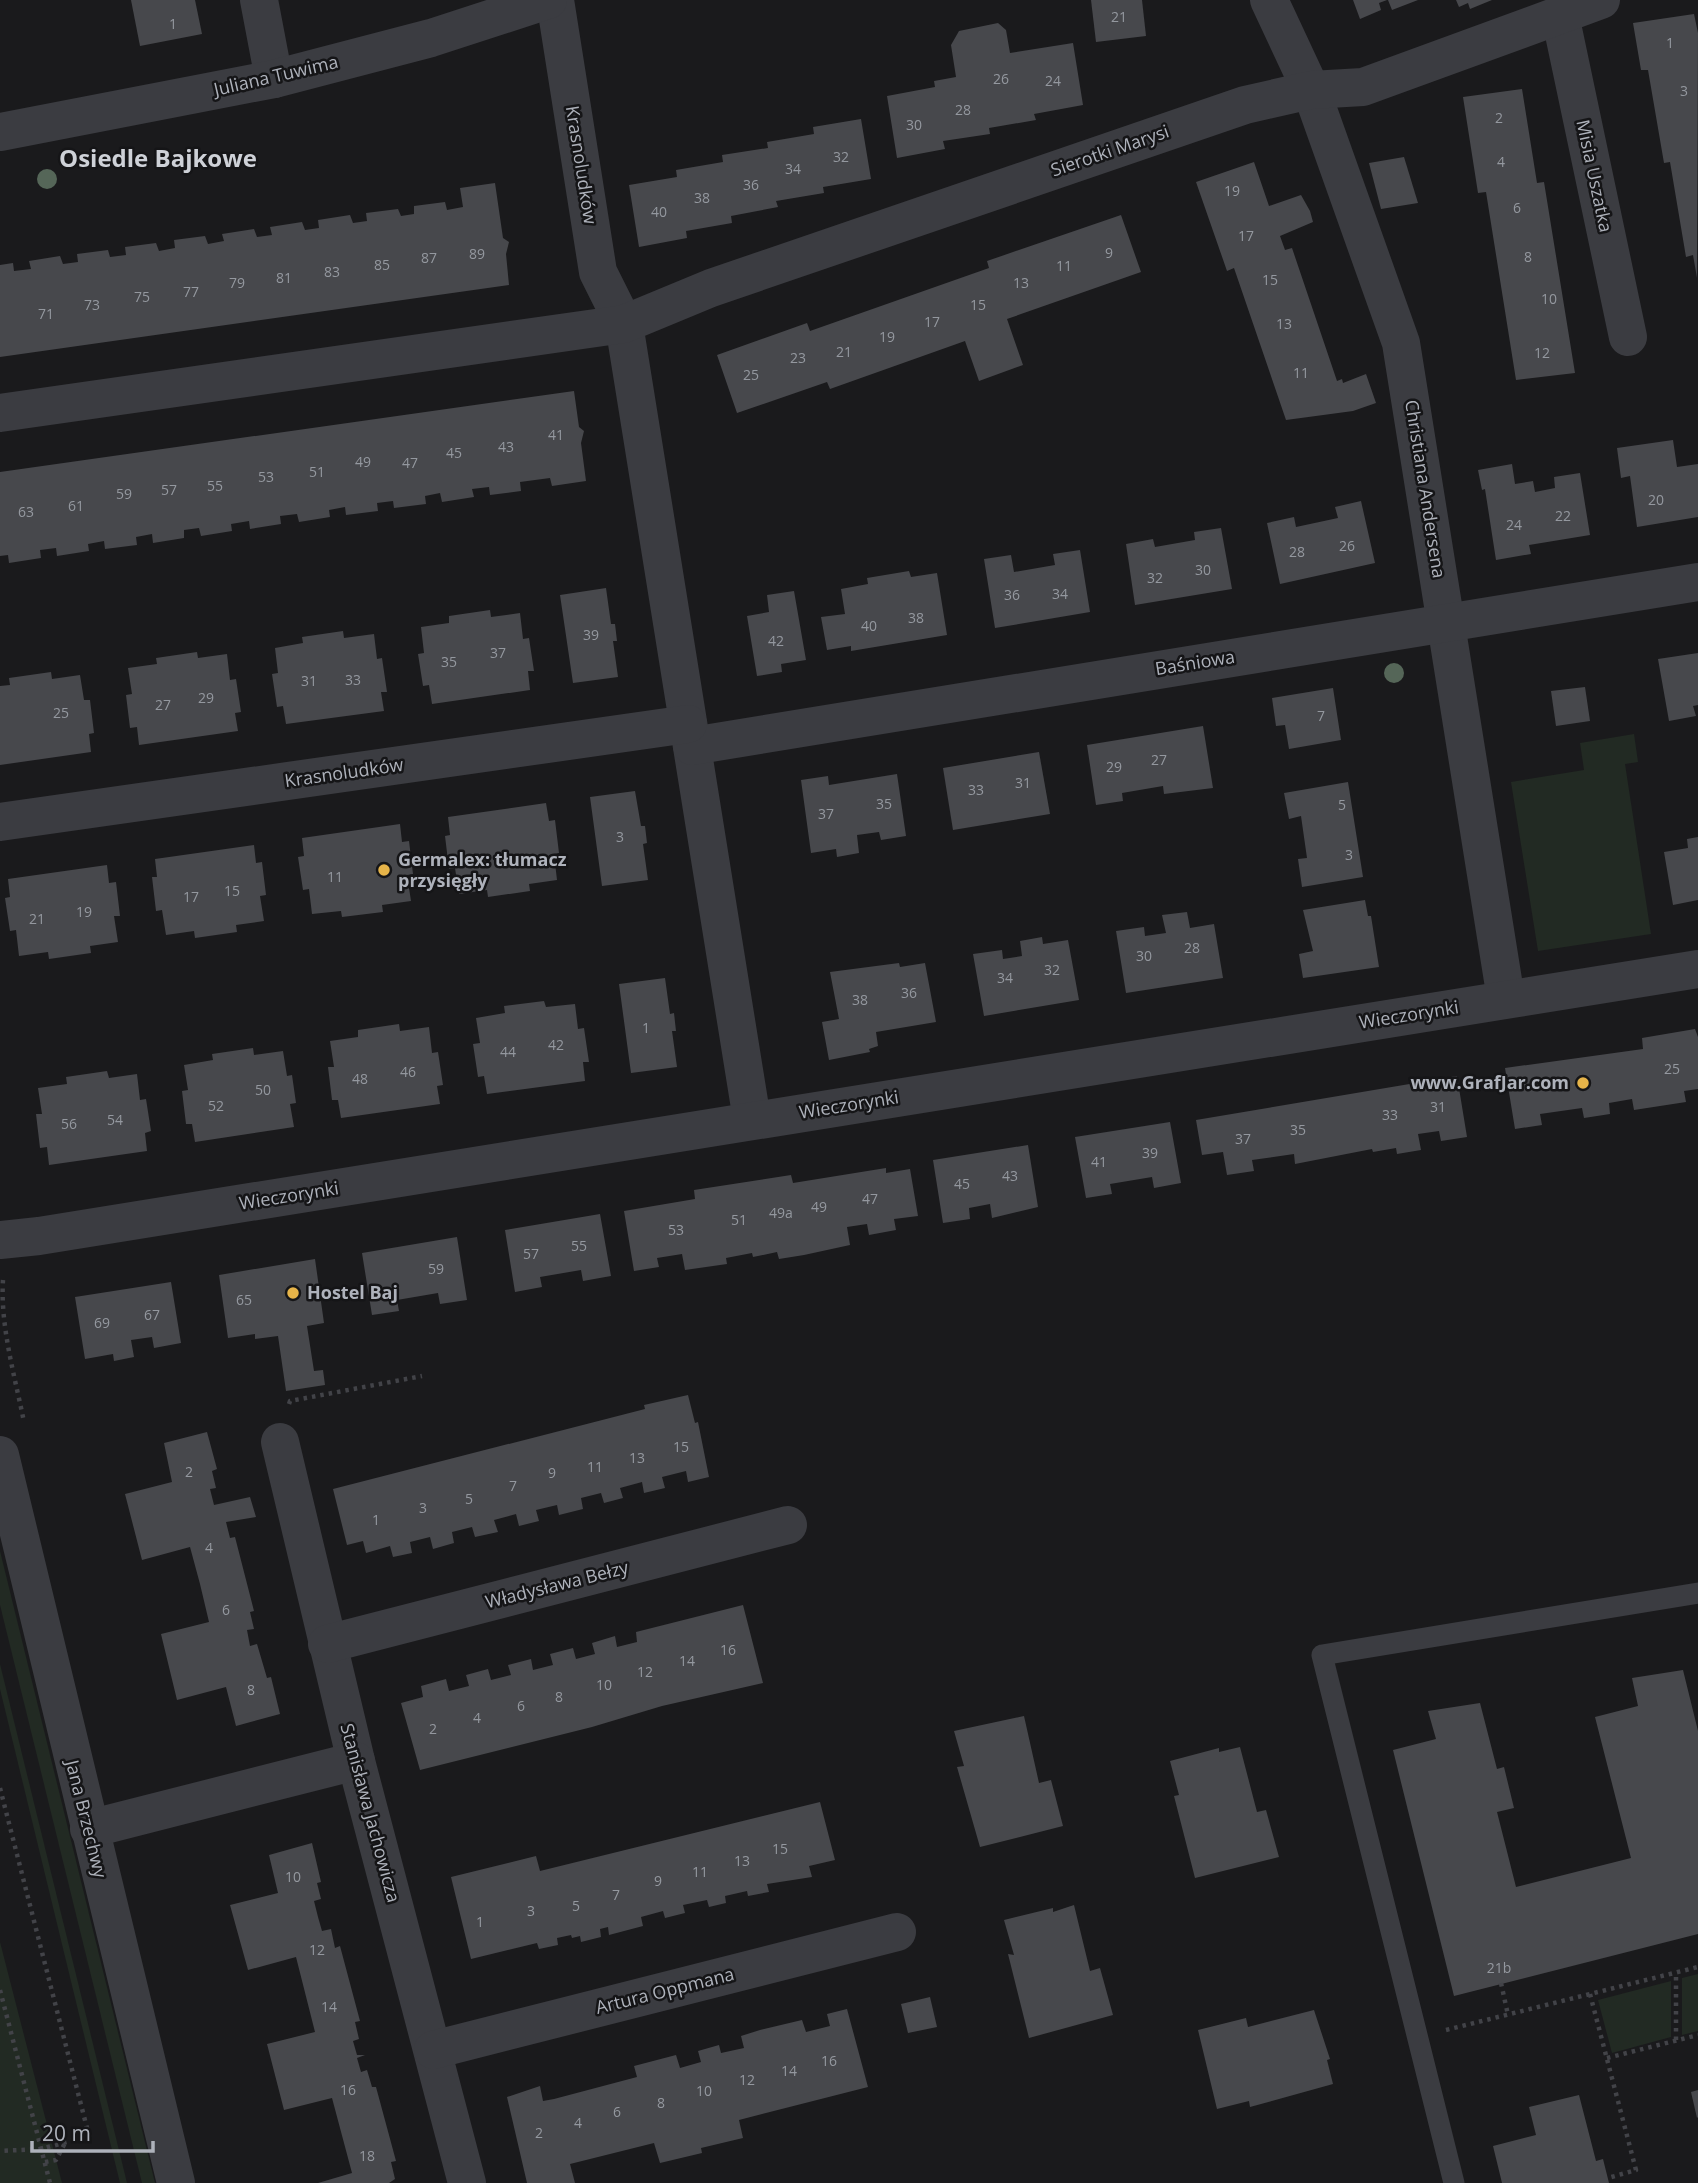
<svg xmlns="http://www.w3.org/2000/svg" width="1698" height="2183" viewBox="0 0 1698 2183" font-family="'Open Sans',sans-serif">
	<rect width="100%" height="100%" fill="#1a1a1c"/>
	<g fill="#222a23">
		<path d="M1634,734L1638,762L1625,764L1651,934L1538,951L1511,782L1584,770L1580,743Z"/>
		<path d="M0,1551L155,2183H142L0,1605Z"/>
		<path d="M0,1664L127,2183H120L0,1689Z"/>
		<path d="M0,1942L62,2183H0Z"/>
		<path d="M1698,1974V2031L1682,2035V1978Z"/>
		<path d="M1671,1981V2037L1612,2053L1598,2000Z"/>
	</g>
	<g fill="#47484c">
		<path d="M131,0H195L202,34L140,46Z"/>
		<path d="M1091,0H1142L1146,36L1096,42Z"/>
		<path d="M1353,0H1387L1379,3L1381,10L1360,19Z"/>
		<path d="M1388,0H1418L1392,10Z"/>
		<path d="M1456,0H1492L1470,9L1468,3L1459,7Z"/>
		<path d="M1694,14L1698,33L1697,278L1693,255L1686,257L1670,162L1664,163L1648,70H1641L1633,23Z"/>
		<path d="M998,23L1006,30L1010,53L1073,43L1083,105L1034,114L1036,120L989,128L990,134L943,141L945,149L897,158L887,96L935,87L934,81L956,77L951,45L959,31Z"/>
		<path d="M1522,89L1537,183L1544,182L1575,373L1516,380L1486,192L1478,193L1463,97Z"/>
		<path d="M861,119L871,179L823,187L824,193L776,201L778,207L731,216L732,223L686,231L687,238L639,247L629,185L677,177L676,170L723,162L722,155L768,148L767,142L814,134L813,127Z"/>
		<path d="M1404,157L1418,203L1381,209L1369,163Z"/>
		<path d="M1254,162L1269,206L1301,195L1310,211L1313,222L1280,236L1285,250L1292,248L1337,381L1342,379L1343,383L1366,374L1376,403L1353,411L1286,420L1234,268L1227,271L1196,182Z"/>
		<path d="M495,183L503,238L509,242L506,254L509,285L0,357V265L13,263L14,271L31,269L29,261L60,256L63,264L78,262L77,254L108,250L110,257L126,255L125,247L156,243L159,251L175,248L174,240L205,236L208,244L224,241L222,234L254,229L257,237L272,235L270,227L302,222L305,230L319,228L318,220L350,215L353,223L367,221L366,213L398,209L401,216L414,214V206L445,202L447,210L463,207L460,188Z"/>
		<path d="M1121,215L1141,272L1007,319L1023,365L979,381L965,341L830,389L827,382L737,413L717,355L807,323L810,331L989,268L987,261Z"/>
		<path d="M574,391L579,427L584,431L581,443L586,481L552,486L550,478L520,482L521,491L490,495L489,487L472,489L474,497L442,502L440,493L425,496L426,504L394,508L393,501L377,503L378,511L346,515L345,507L329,510L330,517L299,522L297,514L280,516L281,524L250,529L249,521L231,524L232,531L201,536L199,528L184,530V538L153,543L152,534L136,537L137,545L105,549L104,541L88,544L89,551L57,556L56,548L40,550L41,558L9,563L8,555L0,556V472Z"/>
		<path d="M1673,440L1677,467L1698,464V517L1637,527L1630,476L1621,478L1617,448Z"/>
		<path d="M1512,464L1515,484L1533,481L1535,492L1555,488L1554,477L1580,473L1590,535L1529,545L1531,554L1496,560L1485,489L1482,490L1478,470Z"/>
		<path d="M1361,501L1375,563L1280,584L1267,523L1294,517L1296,527L1338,518L1335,507Z"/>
		<path d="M1221,528L1232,589L1135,605L1126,544L1153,539L1155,547L1195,540L1194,532Z"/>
		<path d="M1080,550L1090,612L995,628L984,559L1011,555L1014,572L1055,565L1053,554Z"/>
		<path d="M909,571L911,577L937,573L947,635L851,651V646L827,650L821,617L845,614L841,589L868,584L867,578Z"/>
		<path d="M606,588L611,624H615L617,641H613L618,677L573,683L560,595Z"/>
		<path d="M794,591L806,660L781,664L782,672L757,676L747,616L769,612L767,595Z"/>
		<path d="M490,610L491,617L520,613L523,639L529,638L534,671H528L530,690L432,704L429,685L423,686L418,654L424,653L421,627L449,623V616Z"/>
		<path d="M343,631L344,638L374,634L377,659L382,658L387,692H381L384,711L286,724L283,706L277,707L272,674L278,673L275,648L303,643L302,637Z"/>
		<path d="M197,652L198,658L227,654L230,680L236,679L241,712L235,713L238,731L139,745L137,727L130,728L126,695L132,694L128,668L157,664L156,658Z"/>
		<path d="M1698,653V705L1693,706L1696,716L1669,721L1658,659Z"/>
		<path d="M51,672L52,679L80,675L84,700H90L94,733L89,734L91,752L0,765V686L10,685L9,678Z"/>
		<path d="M1585,687L1590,721L1556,726L1551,691Z"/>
		<path d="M1333,688L1341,740L1289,749L1285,725L1276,726L1272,698Z"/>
		<path d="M1203,726L1213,788L1164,794L1163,786L1122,793L1123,801L1096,805L1087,745Z"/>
		<path d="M1039,752L1050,814L953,830L943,768Z"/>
		<path d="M897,774L906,836L881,840L879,832L857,835L859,853L837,857L836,849L811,853L801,780L828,776L829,785Z"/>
		<path d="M1348,782L1363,877L1302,887L1298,859L1307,858L1301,816L1289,819L1284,793Z"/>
		<path d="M635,791L641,826H645L647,843L643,844L648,880L602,886L590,797Z"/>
		<path d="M546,803L549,821L555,820L559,853L554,854L557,880L529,884L530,891L488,897L487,890L459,894L455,868L449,869L445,836L450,835L448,817Z"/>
		<path d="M400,824L402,842L409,841L413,874L407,875L411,901L382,905L383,912L342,917L341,911L312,914L309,889L303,890L298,857L304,856L302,838Z"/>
		<path d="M1698,837V900L1673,905L1664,852L1688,848L1687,839Z"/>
		<path d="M254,845L256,863L262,862L266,895L260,896L264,921L236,925L237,932L195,938L194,931L166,935L162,910L156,911L152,877H157L155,859Z"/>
		<path d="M107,865L109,883L116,882L120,916H114L118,942L90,946L91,953L49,959L48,952L19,956L16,930L10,931L5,898L10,897L8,879Z"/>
		<path d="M1365,900L1368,916H1371L1379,967L1303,978L1299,954L1313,951L1303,910Z"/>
		<path d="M1187,912L1190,928L1214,924L1223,978L1126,993L1116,931L1144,927L1145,936L1166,933L1162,915Z"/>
		<path d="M1042,937L1043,944L1068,940L1079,1000L984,1016L973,954L1002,950L1003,959L1022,956L1020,941Z"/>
		<path d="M899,963L900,967L925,963L936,1022L876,1032L878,1046L869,1049L870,1052L829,1060L822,1022L839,1019L830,972Z"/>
		<path d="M665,978L670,1014L674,1013L676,1031H672L677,1067L631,1073L619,984Z"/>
		<path d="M544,1001L546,1007L575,1004L578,1029L584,1028L589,1062H583L585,1081L487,1094L484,1076L478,1077L473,1044L480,1043L476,1018L505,1013L504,1006Z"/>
		<path d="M399,1024L400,1031L429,1027L432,1053L438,1052L443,1085L437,1086L440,1104L341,1118L338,1100H332L328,1067H334L330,1041L358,1037V1030Z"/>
		<path d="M1695,1029L1698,1037V1089L1684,1091L1686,1102L1634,1110L1632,1099L1609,1103L1610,1114L1584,1118L1582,1108L1540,1114L1542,1125L1515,1129L1505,1068L1643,1049L1642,1038Z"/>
		<path d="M253,1048L254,1055L283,1051L287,1076L292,1075L296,1103L290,1104L294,1127L195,1142L192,1124H186L182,1091L188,1090L184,1065L213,1060L212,1054Z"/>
		<path d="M107,1071L109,1078L137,1074L140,1100L146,1099L151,1131L145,1133L147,1151L49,1165L47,1147L40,1148L36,1114H42L38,1088L67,1084L66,1077Z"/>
		<path d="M1457,1076L1467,1137L1441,1141L1439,1131L1418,1134L1421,1150L1397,1154L1396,1148L1373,1152L1372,1149L1295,1164L1294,1154L1252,1160L1254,1171L1227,1175L1223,1152L1202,1155L1196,1120Z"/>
		<path d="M1170,1122L1181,1183L1154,1188L1152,1177L1110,1184L1112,1194L1086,1198L1075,1137Z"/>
		<path d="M1028,1145L1038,1207L992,1218L990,1204L969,1208L970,1219L943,1223L933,1160Z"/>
		<path d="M886,1168V1173L910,1169L918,1216L894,1219L896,1230L869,1235L867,1224L847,1227L850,1245L804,1255L779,1259L777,1252L753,1257L752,1253L726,1258L727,1264L685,1270L682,1254L657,1258L659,1267L634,1271L624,1211L695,1199L694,1190L791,1175L793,1183Z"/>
		<path d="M600,1214L611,1276L583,1281L581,1270L540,1277L542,1287L515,1292L505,1230Z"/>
		<path d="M457,1237L467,1300L440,1304L438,1293L397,1300L399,1311L372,1315L362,1253Z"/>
		<path d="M315,1259L324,1323L307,1326L314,1371L323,1370L325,1385L286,1391L278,1336L255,1339V1334L228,1338L219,1275Z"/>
		<path d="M171,1282L181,1343L154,1348L152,1337L131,1340L134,1357L114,1361L113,1354L85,1359L75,1297Z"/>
		<path d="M688,1395L695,1423L698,1422L709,1477L688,1482L686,1471L662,1477L665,1488L644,1493L642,1482L620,1488L623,1498L604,1503L601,1493L581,1498L583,1509L559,1515L557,1505L536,1510L539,1521L519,1526L516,1514L494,1520L498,1532L475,1537L472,1527L452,1532L454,1543L433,1549L430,1537L410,1542L412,1553L393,1557L390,1546L366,1553L363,1541L347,1545L333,1489L645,1409L644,1405Z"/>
		<path d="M207,1432L217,1469L212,1471L216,1488L210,1489L214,1505L250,1497L256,1517L226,1522L230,1538L235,1537L254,1611L250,1612L254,1629L247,1630L250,1646L257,1644L267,1678L271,1677L280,1714L236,1726L226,1687L177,1700L161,1634L209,1622L200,1584L190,1547L142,1560L125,1494L172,1482L164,1443Z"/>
		<path d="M743,1605L763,1683L662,1706L592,1727L420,1770L401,1703L423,1697L421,1686L446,1679L449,1691L469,1686L466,1675L488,1669L491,1680L511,1675L508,1665L531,1659L533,1670L553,1665L550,1654L573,1648L576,1659L595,1654L592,1643L615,1636L617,1647L637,1642L636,1632Z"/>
		<path d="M1683,1670L1698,1731V1934L1454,1996L1393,1750L1436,1739L1428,1711L1480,1703L1497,1769L1504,1767L1514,1808L1497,1812L1516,1887L1631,1858L1595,1717L1638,1706L1632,1678Z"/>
		<path d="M1024,1716L1039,1783L1051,1780L1063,1826L980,1847L957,1767L964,1766L954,1731Z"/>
		<path d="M1240,1747L1257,1812L1266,1810L1279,1857L1195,1878L1174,1796L1179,1795L1170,1761L1219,1748V1752Z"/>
		<path d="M820,1802L835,1860L809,1866L812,1877L767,1884L769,1892L748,1896L747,1891L725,1896L726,1903L709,1907L707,1900L683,1905L685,1913L665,1918L663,1911L641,1917L643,1926L609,1935L608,1927L600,1929L601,1937L581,1942L580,1936L572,1938L571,1935L557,1938L558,1945L539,1949L537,1943L471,1959L451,1877L536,1856L540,1871Z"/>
		<path d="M312,1843L321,1882L317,1883L321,1899L314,1901L318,1917L322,1931L331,1929L335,1948L340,1946L360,2021L355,2022L359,2039L353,2041L357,2055H365L357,2058L361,2072L367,2070L372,2087H376L396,2161L391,2162L395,2179L389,2183H318L352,2173L332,2098L284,2110L267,2044L315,2032L296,1957L248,1970L230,1905L278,1893L269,1855Z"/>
		<path d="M1074,1905L1090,1971L1100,1968L1113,2015L1029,2038L1008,1954L1014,1955L1004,1920L1053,1908V1912Z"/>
		<path d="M930,1997L937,2027L908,2033L901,2004Z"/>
		<path d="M847,2009L868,2087L739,2120L743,2138L701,2148L702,2153L660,2163L654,2143L570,2164L575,2183H527L507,2097L540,2086L543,2101L554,2099L637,2077L634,2066L676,2055L680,2068L701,2062L698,2051L719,2045L721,2053L744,2048L741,2036L760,2030L802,2020L806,2032L830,2026L827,2014Z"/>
		<path d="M1314,2010L1330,2059L1327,2060L1333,2084L1250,2107L1249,2101L1217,2109L1198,2030L1246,2018L1248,2027Z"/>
		<path d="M1698,2090V2117L1697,2118L1691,2092Z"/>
		<path d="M1579,2095L1596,2161L1603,2159L1609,2183H1502L1493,2146L1536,2135L1529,2107Z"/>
	</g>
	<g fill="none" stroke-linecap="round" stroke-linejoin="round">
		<g stroke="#424348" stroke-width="4.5" stroke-dasharray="3.5 5" stroke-linecap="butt">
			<path d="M3,1280C0,1326 15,1377 24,1422"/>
			<path d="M289,1404L290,1401L422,1376"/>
			<path d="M0,1788L89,2136L41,2149L0,2151"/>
			<path d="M1501,1983L1508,2015"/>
			<path d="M0,1990L50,2183"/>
			<path d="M1590,1994L1636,2170L1608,2178"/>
			<path d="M1446,2030L1698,1967"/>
			<path d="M1676,2040V1972"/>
			<path d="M1607,2058L1698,2035"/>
			<path d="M45,2162L56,2160L65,2143"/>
		</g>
		<path stroke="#3b3c41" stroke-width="21" d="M1454,2183L1322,1655L1698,1593"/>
		<g stroke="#3b3c41" stroke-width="38">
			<path d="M259,0L274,79"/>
			<path d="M555,0L598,272L624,324L752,1120"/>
			<path d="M1269,0L1311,90L1401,343L1506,999"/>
			<path d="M1560,15L1628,337"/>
			<path d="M0,132L274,79L431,38L548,0"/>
			<path d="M0,413L624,324L711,288L1245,105L1311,90L1363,87L1601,0"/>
			<path d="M692,746L1698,582"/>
			<path d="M0,822L688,724"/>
			<path d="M0,1240L39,1236L1698,969"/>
			<path d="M280,1442L356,1761L467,2183"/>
			<path d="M0,1455L176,2183"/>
			<path d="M327,1644L788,1525"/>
			<path d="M89,1829L356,1761"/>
			<path d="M433,2050L897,1932"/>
		</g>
	</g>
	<g fill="#556658">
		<circle cx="47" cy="179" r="10"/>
		<circle cx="1394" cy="673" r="10"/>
	</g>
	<g fill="#e6b449" stroke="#151517" stroke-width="2.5">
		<circle cx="384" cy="870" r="7"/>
		<circle cx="1583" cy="1083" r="7"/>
		<circle cx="293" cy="1293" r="7"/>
	</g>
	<g text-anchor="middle" stroke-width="5" stroke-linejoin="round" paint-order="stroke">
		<g font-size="14" fill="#94989f">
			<text x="1119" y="22">21</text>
			<text x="173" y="29">1</text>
			<text x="1670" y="48">1</text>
			<text x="1001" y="84">26</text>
			<text x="1053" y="86">24</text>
			<text x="1684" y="96">3</text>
			<text x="963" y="115">28</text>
			<text x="1499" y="123">2</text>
			<text x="914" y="130">30</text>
			<text x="841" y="162">32</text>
			<text x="1501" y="167">4</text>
			<text x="793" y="174">34</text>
			<text x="751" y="190">36</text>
			<text x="1232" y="196">19</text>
			<text x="702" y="203">38</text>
			<text x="1517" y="213">6</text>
			<text x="659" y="217">40</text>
			<text x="1246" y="241">17</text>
			<text x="1109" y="258">9</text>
			<text x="477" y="259">89</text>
			<text x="1528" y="262">8</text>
			<text x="429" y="263">87</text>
			<text x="382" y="270">85</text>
			<text x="1064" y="271">11</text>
			<text x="332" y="277">83</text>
			<text x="284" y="283">81</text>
			<text x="1270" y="285">15</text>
			<text x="237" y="288">79</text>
			<text x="1021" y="288">13</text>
			<text x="191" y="297">77</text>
			<text x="142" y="302">75</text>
			<text x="1549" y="304">10</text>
			<text x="92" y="310">73</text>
			<text x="978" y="310">15</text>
			<text x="46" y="319">71</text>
			<text x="932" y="327">17</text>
			<text x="1284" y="329">13</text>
			<text x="887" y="342">19</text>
			<text x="844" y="357">21</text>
			<text x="1542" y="358">12</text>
			<text x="798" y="363">23</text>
			<text x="1301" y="378">11</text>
			<text x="751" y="380">25</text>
			<text x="556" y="440">41</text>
			<text x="506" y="452">43</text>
			<text x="454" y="458">45</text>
			<text x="363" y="467">49</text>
			<text x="410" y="468">47</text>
			<text x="317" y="477">51</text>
			<text x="266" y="482">53</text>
			<text x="215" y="491">55</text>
			<text x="169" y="495">57</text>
			<text x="124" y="499">59</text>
			<text x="1656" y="505">20</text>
			<text x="76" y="511">61</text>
			<text x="26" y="517">63</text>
			<text x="1563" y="521">22</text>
			<text x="1514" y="530">24</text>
			<text x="1347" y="551">26</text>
			<text x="1297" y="557">28</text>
			<text x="1203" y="575">30</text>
			<text x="1155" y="583">32</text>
			<text x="1060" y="599">34</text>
			<text x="1012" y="600">36</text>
			<text x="916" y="623">38</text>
			<text x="869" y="631">40</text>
			<text x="591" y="640">39</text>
			<text x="776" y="646">42</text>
			<text x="498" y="658">37</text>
			<text x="449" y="667">35</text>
			<text x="353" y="685">33</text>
			<text x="309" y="686">31</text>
			<text x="206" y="703">29</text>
			<text x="163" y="710">27</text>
			<text x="61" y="718">25</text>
			<text x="1321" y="721">7</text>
			<text x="1159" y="765">27</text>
			<text x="1114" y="772">29</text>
			<text x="1023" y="788">31</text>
			<text x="976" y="795">33</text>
			<text x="884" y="809">35</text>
			<text x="1342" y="810">5</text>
			<text x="826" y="819">37</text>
			<text x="620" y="842">3</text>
			<text x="1349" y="860">3</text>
			<text x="335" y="882">11</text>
			<text x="232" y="896">15</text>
			<text x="191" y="902">17</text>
			<text x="84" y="917">19</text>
			<text x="37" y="924">21</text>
			<text x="1192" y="953">28</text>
			<text x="1144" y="961">30</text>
			<text x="1052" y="975">32</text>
			<text x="1005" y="983">34</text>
			<text x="909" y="998">36</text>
			<text x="860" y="1005">38</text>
			<text x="646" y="1033">1</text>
			<text x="556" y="1050">42</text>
			<text x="508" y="1057">44</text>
			<text x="1672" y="1074">25</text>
			<text x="408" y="1077">46</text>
			<text x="360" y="1084">48</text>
			<text x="263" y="1095">50</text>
			<text x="216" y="1111">52</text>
			<text x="1438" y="1112">31</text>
			<text x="1390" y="1120">33</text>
			<text x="115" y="1125">54</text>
			<text x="69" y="1129">56</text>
			<text x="1298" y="1135">35</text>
			<text x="1243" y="1144">37</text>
			<text x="1150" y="1158">39</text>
			<text x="1099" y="1167">41</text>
			<text x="1010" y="1181">43</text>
			<text x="962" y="1189">45</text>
			<text x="870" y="1204">47</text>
			<text x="819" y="1212">49</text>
			<text x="781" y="1218">49a</text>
			<text x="739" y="1225">51</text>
			<text x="676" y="1235">53</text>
			<text x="579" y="1251">55</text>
			<text x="531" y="1259">57</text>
			<text x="436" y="1274">59</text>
			<text x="244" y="1305">65</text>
			<text x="152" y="1320">67</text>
			<text x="102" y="1328">69</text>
			<text x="681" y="1452">15</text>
			<text x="637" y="1463">13</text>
			<text x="595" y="1472">11</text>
			<text x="189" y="1477">2</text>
			<text x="552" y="1478">9</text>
			<text x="513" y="1491">7</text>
			<text x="469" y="1504">5</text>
			<text x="423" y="1513">3</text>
			<text x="376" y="1525">1</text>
			<text x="209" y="1553">4</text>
			<text x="226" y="1615">6</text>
			<text x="728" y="1655">16</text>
			<text x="687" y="1666">14</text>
			<text x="645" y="1677">12</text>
			<text x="604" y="1690">10</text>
			<text x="251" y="1695">8</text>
			<text x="559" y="1702">8</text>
			<text x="521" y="1711">6</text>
			<text x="477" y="1723">4</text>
			<text x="433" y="1734">2</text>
			<text x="780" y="1854">15</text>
			<text x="742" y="1866">13</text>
			<text x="700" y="1877">11</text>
			<text x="293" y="1882">10</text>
			<text x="658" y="1886">9</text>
			<text x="616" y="1900">7</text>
			<text x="576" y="1911">5</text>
			<text x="531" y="1916">3</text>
			<text x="480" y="1927">1</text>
			<text x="317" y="1955">12</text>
			<text x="1499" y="1973">21b</text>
			<text x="329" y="2012">14</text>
			<text x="829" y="2066">16</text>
			<text x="789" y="2076">14</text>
			<text x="747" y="2085">12</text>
			<text x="348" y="2095">16</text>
			<text x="704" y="2096">10</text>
			<text x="661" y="2108">8</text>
			<text x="617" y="2117">6</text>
			<text x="578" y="2128">4</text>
			<text x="539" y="2138">2</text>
			<text x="367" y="2161">18</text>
		</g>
		<g font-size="18" fill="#aeb2bb" stroke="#151517">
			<text transform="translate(276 76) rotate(-13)" y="6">Juliana Tuwima</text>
			<text transform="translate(1110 151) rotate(-19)" y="6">Sierotki Marysi</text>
			<text transform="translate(581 165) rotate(81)" y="6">Krasnoludków</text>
			<text transform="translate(1594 176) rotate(78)" y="6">Misia Uszatka</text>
			<text transform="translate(1425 489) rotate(81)" y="6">Christiana Andersena</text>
			<text transform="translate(1195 663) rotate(-9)" y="6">Baśniowa</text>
			<text transform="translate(344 773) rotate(-8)" y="6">Krasnoludków</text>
			<text transform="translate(1409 1015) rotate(-9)" y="6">Wieczorynki</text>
			<text transform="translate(849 1105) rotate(-9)" y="6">Wieczorynki</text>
			<text transform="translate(289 1196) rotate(-9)" y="6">Wieczorynki</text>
			<text transform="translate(557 1585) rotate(-14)" y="6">Władysława Bełzy</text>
			<text transform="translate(370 1813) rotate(75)" y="6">Stanisława Jachowicza</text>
			<text transform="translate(86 1819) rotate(76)" y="6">Jana Brzechwy</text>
			<text transform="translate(665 1991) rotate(-14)" y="6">Artura Oppmana</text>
		</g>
		<g font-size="18" font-weight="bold" fill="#aeb2bb" stroke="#151517" text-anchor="start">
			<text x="398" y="866">Germalex: tłumacz<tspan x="398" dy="21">przysięgły</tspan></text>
			<text x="1569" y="1089" text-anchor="end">www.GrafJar.com</text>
			<text x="307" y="1299">Hostel Baj</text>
		</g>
		<g font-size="24" font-weight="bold" fill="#ced1d7" stroke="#151517">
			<text x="158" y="167">Osiedle Bajkowe</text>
		</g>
	</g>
	<path d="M32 2141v10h121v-10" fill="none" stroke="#aeb2bb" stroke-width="3.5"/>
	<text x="42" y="2141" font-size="21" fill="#aeb2bb" stroke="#151517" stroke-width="5" paint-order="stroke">20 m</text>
</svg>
